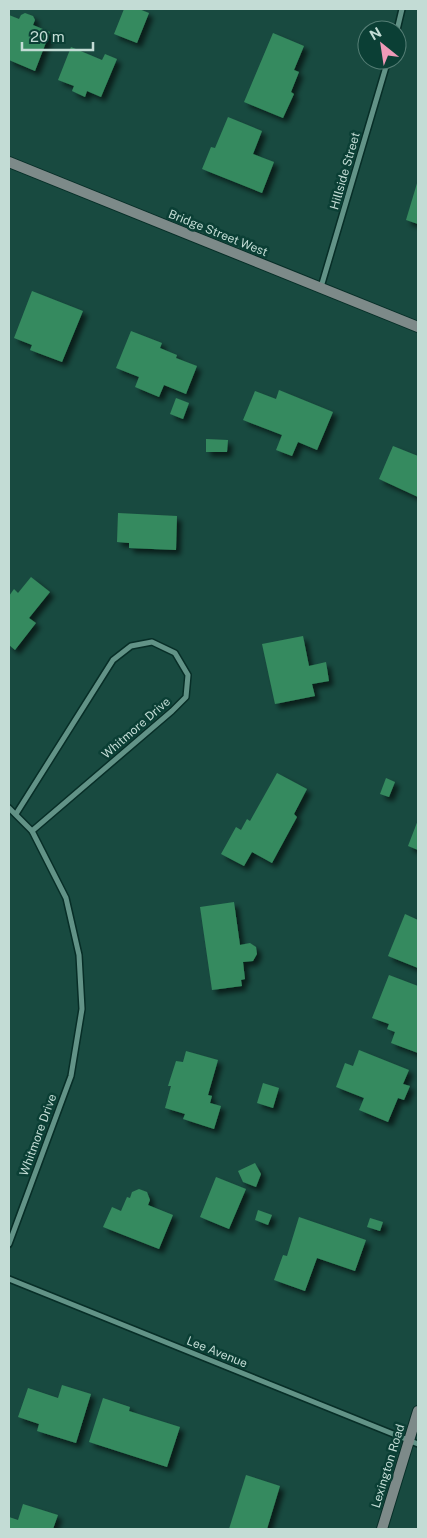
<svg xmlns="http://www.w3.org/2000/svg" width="427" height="1538" viewBox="0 0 427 1538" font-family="'Public Sans',sans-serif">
	<defs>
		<filter id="shadow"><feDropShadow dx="4.5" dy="4.5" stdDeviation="2.5" flood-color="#0009"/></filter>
	</defs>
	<rect width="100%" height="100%" fill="#184a40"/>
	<g fill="#368a5e" filter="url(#shadow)">
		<path d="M124,9H139L149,13L137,43L114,34Z"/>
		<path d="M25,13L33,16L35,20L33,25L50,32L35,71L9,60V15L19,19L21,15Z"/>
		<path d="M273,33L304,46L294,70L299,72L291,92L294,94L283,118L244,102Z"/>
		<path d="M71,47L102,60L105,54L117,59L101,97L87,91L85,97L72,91L74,86L58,80Z"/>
		<path d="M228,117L262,131L253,154L274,162L262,193L202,169L211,147L215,148Z"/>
		<path d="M418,180V224L406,220Z"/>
		<path d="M32,291L83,311L62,362L30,350L32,345L14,338Z"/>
		<path d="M131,331L162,343L160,348L177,355L176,358L197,366L186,394L164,385L159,397L135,387L139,377L116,368Z"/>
		<path d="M279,390L333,412L317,450L298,442L292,456L276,450L282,435L243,420L255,391L276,399Z"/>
		<path d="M176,398L189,403L183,419L170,414Z"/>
		<path d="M206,439L228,440L227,452H206Z"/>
		<path d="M393,446L418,456V497L379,479Z"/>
		<path d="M118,513L177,516L176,550L129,548V543L117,542Z"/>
		<path d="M31,577L50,592L29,618L36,623L15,650L9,645V596L14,589L18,593Z"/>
		<path d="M303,636L309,666L326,662L329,681L312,684L315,696L275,704L262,644Z"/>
		<path d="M277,773L307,789L294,814L297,817L272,863L252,852L244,866L221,854L236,827L241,830L247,819L250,821Z"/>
		<path d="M386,778L395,782L389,797L380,794Z"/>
		<path d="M418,820V850L408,846Z"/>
		<path d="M234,902L240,945L250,943L256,947L257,954L253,961L243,962L245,979L241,980L242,986L212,990L200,907Z"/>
		<path d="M405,914L418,920V968L388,956Z"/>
		<path d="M389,975L418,986V1053L391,1043L395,1032L387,1029L389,1024L372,1018Z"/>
		<path d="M359,1050L409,1070L403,1084L410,1086L404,1100L398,1098L388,1122L359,1110L364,1098L336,1087L345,1063L353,1066Z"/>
		<path d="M186,1051L218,1060L208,1095L212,1096L210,1103L221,1106L214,1129L183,1119L185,1114L165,1108L171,1086H168L176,1061L183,1062Z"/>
		<path d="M263,1083L279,1088L273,1108L257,1103Z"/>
		<path d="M255,1163L261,1174L256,1187L243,1182L238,1171Z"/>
		<path d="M216,1177L246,1189L229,1229L200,1217Z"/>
		<path d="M139,1189L147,1192L150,1200L148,1205L173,1215L159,1249L103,1227L112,1207L121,1211L127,1197L130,1198L132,1192Z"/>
		<path d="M258,1210L272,1215L268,1225L255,1220Z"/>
		<path d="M299,1217L366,1240L355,1271L317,1258L305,1291L274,1280L283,1255L287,1256Z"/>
		<path d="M370,1218L383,1222L380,1231L367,1227Z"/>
		<path d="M62,1385L91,1394L76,1443L37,1431L39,1424L18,1417L28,1388L58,1398Z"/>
		<path d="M103,1398L130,1407L129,1411L180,1427L167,1467L89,1442Z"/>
		<path d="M246,1475L280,1486L267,1529H229Z"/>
		<path d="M23,1504L58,1515L53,1529H9V1517L18,1520Z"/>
	</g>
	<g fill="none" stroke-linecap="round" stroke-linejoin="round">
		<defs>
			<g id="minor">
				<path d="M397,30L402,9"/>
				<path d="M321,287L388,60"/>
				<path d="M9,808L32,831L66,898L79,955L82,1009L71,1076L9,1244"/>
				<path d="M16,814L113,660L131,646L152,642L175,653L188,675L186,697L172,711L32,831"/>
				<path d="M9,1279L418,1444"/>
			</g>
			<g id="secondary">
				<path d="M9,162L418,327"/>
				<path d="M382,1529L418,1411"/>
			</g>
		</defs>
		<use href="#minor" stroke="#072e27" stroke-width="8"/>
		<use href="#secondary" stroke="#072e27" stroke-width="12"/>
		<use href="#minor" stroke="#629387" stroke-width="5"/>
		<use href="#secondary" stroke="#7d8a89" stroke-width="10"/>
	</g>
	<g text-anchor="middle" stroke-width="5" stroke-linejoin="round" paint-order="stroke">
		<g font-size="12" fill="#c3dcd5" stroke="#0b3f35">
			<text transform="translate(345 171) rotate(-74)" y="4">Hillside Street</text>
			<text transform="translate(218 233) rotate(22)" y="4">Bridge Street West</text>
			<text transform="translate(136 728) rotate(-41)" y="4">Whitmore Drive</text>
			<text transform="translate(38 1135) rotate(-70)" y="4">Whitmore Drive</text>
			<text transform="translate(217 1352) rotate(22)" y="4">Lee Avenue</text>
			<text transform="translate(388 1466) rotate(-73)" y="4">Lexington Road</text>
		</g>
	</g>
	<rect width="427" height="1538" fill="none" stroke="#c3dcd5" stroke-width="20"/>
	<g transform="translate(382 45) rotate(330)"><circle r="24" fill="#0b3f35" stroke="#557e75"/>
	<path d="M0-4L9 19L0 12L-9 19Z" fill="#ef9ab8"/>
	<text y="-8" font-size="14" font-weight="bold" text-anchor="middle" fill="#c3dcd5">N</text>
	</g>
	<path d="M22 42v8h71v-8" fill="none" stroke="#c3dcd5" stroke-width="2.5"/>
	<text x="30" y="42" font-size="15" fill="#c3dcd5" stroke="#0b3f35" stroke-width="4" paint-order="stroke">20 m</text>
</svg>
